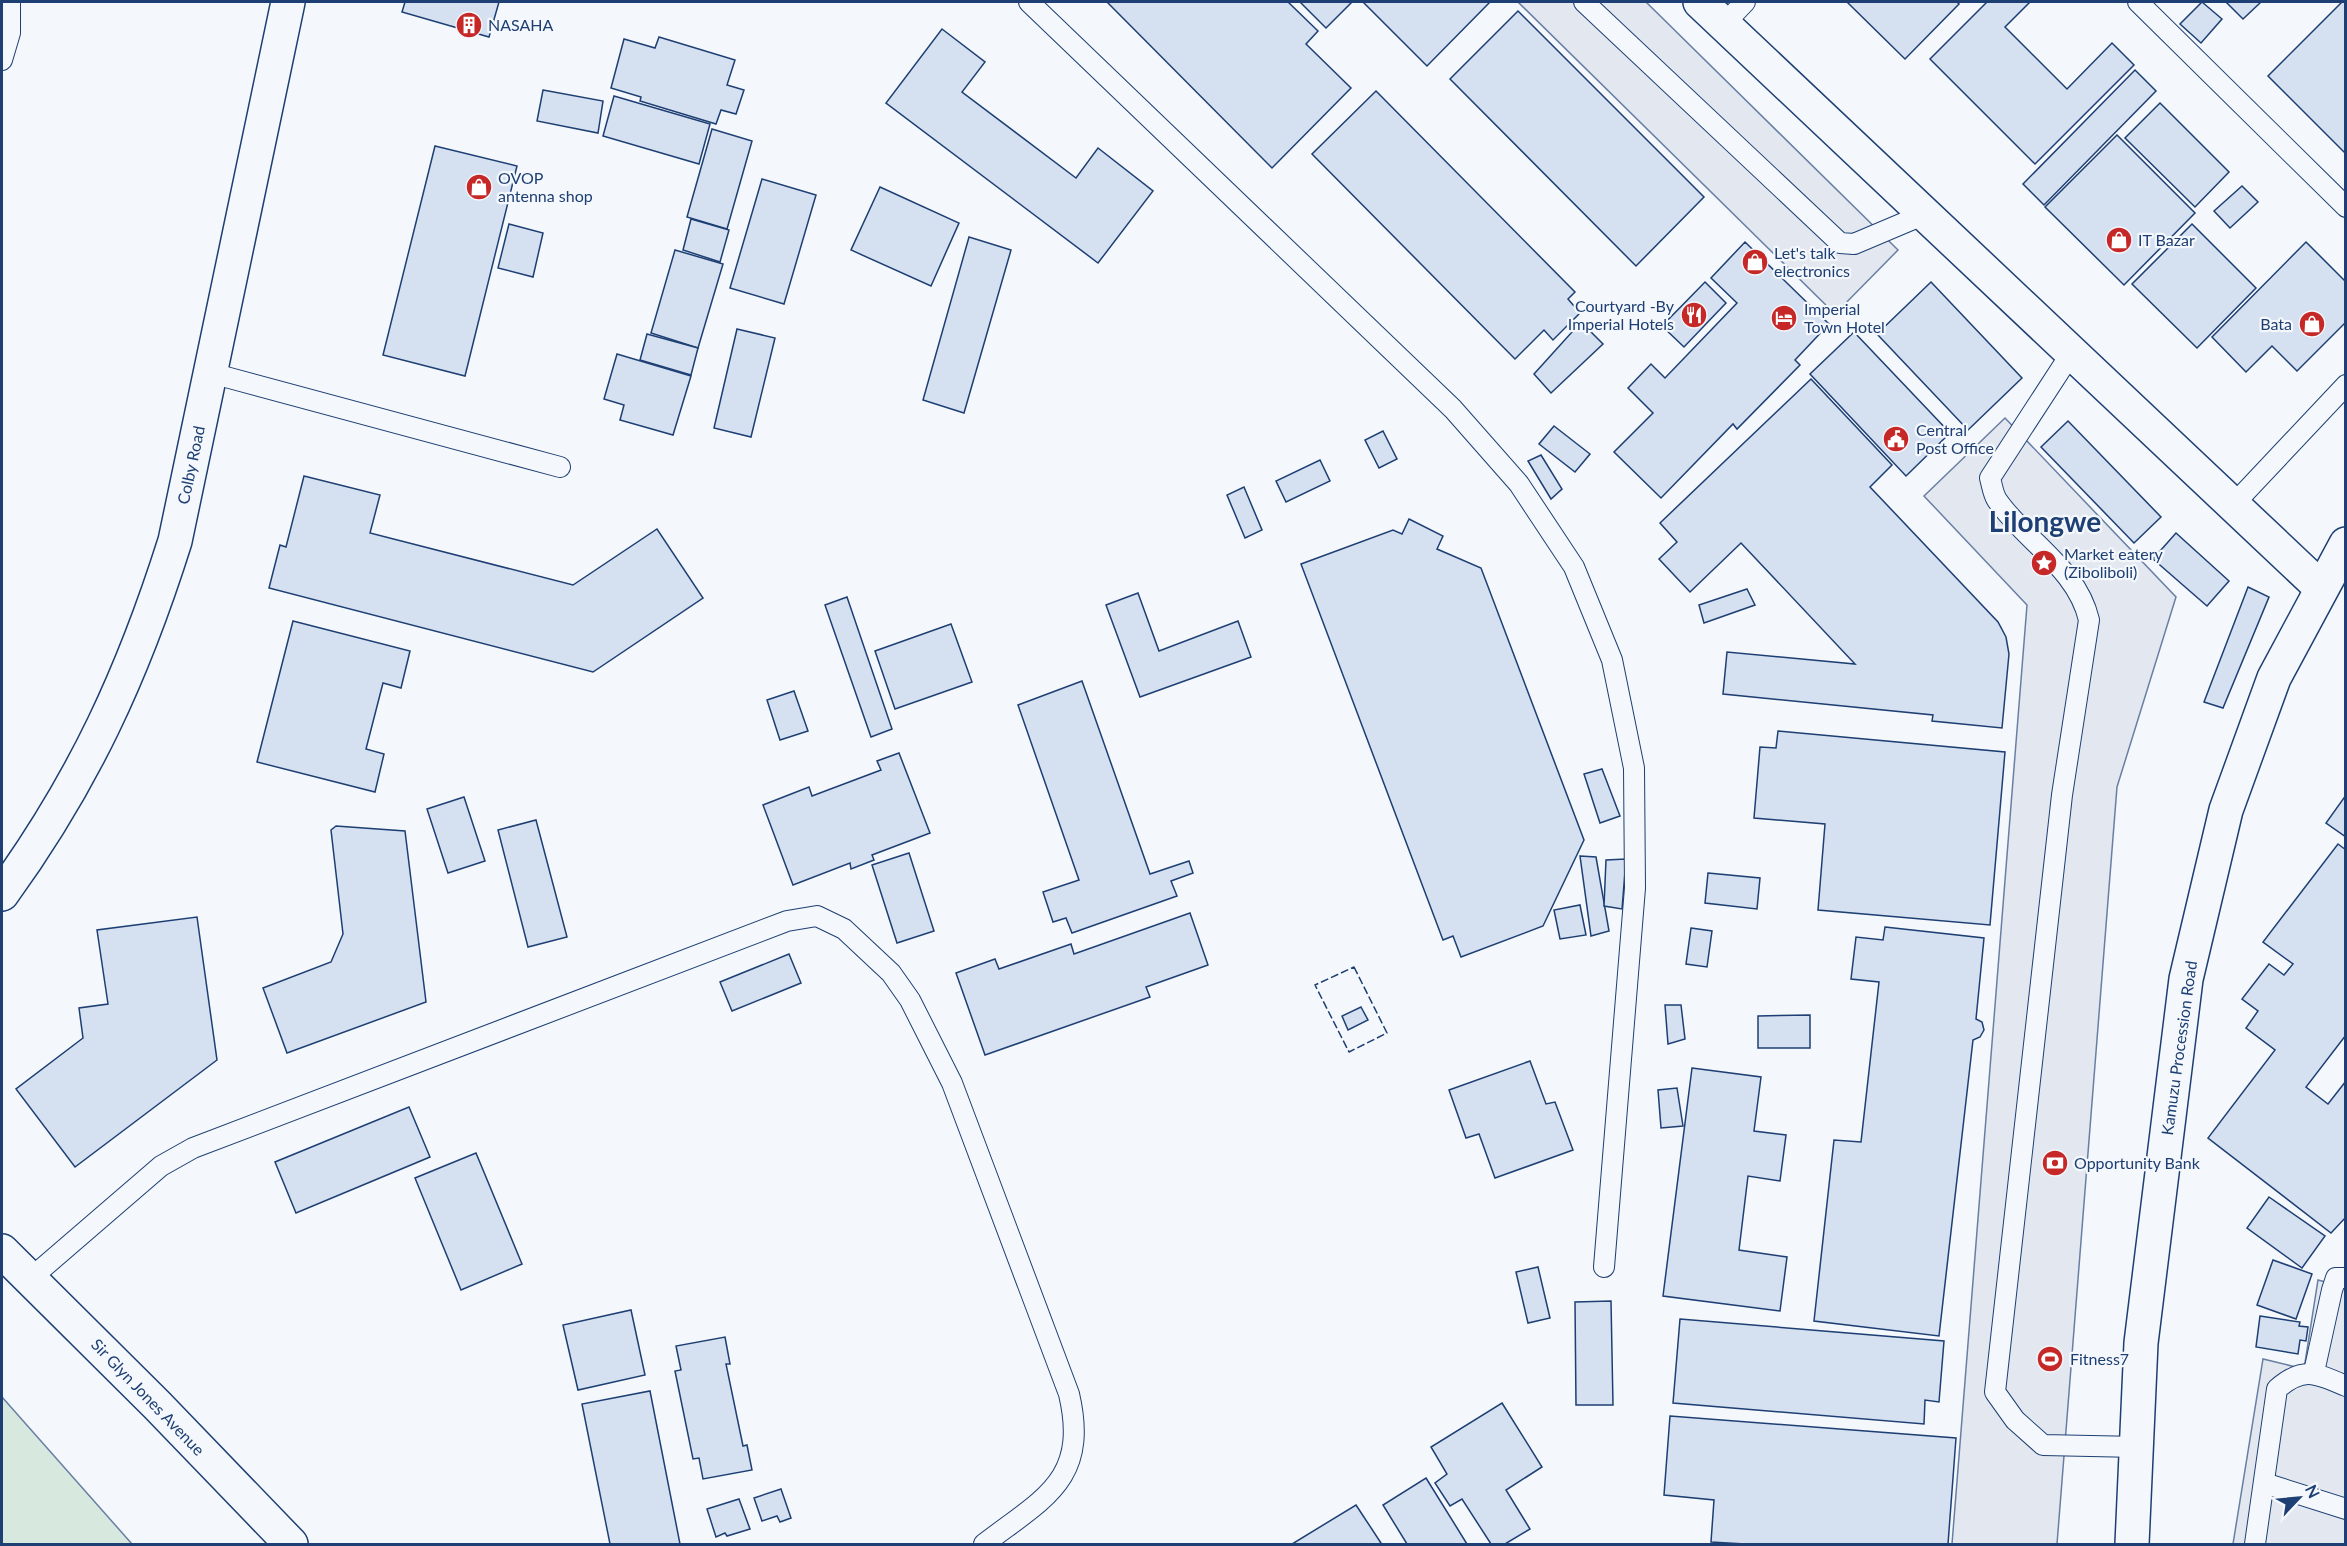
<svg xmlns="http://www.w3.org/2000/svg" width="2347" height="1546" viewBox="0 0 2347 1546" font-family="Lato,sans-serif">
	<rect width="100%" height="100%" fill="#f4f7fb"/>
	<path fill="#d7e8df" stroke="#687fa3" stroke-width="1.5" d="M2,1397L132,1544H2Z"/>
	<g fill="#e3e8f0" stroke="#687fa3" stroke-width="1.5">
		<path d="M1518,2H1646L1898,250L1835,314Z"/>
		<path d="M2005,418L2176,597L2117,787L2057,1544H1952L2027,605L1924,496Z"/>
		<path d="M2318,1280L2345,1287V1544H2233L2263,1359L2304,1369Z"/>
	</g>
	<g fill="#d5e0f0" stroke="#1d3f73" stroke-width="1.5">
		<path d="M405,2H499L489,37L402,12Z"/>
		<path d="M1107,2H1288L1318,31L1306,44L1351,88L1272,168Z"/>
		<path d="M1300,2H1352L1326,28Z"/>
		<path d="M1363,2H1490L1427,66Z"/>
		<path d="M1847,2H1957L1959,4L1905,59Z"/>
		<path d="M1987,2H2030L2005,27L2067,89L2112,43L2134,65L2035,164L1930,59Z"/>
		<path d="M2202,2L2222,19L2201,43L2180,24Z"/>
		<path d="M2226,2H2261L2243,19Z"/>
		<path d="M2342,2H2346V154L2268,76Z"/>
		<path d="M1518,11L1704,197L1636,266L1450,79Z"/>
		<path d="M942,29L985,62L962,92L1076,178L1098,148L1153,191L1098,263L886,103Z"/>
		<path d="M659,37L735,60L727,85L744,90L736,114L721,110L716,124L640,101L641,97L611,88L624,39L655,48Z"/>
		<path d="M2135,70L2156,91L2044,205L2023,184Z"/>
		<path d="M543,90L603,101L598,133L537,121Z"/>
		<path d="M1376,91L1575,292L1568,299L1580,313L1553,340L1544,330L1515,359L1312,154Z"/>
		<path d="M614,96L710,124L699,164L603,136Z"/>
		<path d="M2160,103L2229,172L2195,207L2125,138Z"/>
		<path d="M712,129L752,141L727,229L687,217Z"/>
		<path d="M2117,135L2195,213L2124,285L2045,207Z"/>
		<path d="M435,146L517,166L465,376L383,355Z"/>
		<path d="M762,179L816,195L784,304L730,288Z"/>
		<path d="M2242,186L2258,202L2230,228L2214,211Z"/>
		<path d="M880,187L959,223L931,286L851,250Z"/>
		<path d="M691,219L729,230L720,262L683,250Z"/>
		<path d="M509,224L543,233L533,277L498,268Z"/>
		<path d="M2192,224L2256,288L2197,348L2132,284Z"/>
		<path d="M969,237L1011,250L964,413L923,400Z"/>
		<path d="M1745,242L1829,324L1795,360L1800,365L1737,429L1733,424L1661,498L1614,452L1653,413L1628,388L1651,364L1665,378L1737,303L1711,278Z"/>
		<path d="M2306,242L2346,282V322L2297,371L2272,346L2246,372L2212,337Z"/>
		<path d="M675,250L723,264L698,348L651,333Z"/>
		<path d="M1705,282L1726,303L1684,347L1662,326Z"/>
		<path d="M1931,282L2022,378L1968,430L1877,334Z"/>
		<path d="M1581,322L1603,344L1551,393L1534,374Z"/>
		<path d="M737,329L775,338L751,437L714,428Z"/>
		<path d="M1854,332L1950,433L1906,476L1810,374Z"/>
		<path d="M647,334L698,348L691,375L640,360Z"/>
		<path d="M617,354L691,376L673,435L620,420L624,405L604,399Z"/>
		<path d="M1811,379L1892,465L1870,487L1998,622L2006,637L2009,654L2002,728L1932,721L1933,715L1723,694L1727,652L1855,664L1741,543L1690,592L1659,559L1677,542L1660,523Z"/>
		<path d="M2068,421L2161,517L2134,543L2041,447Z"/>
		<path d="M1554,426L1590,454L1575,472L1539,444Z"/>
		<path d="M1383,431L1397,459L1379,468L1365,440Z"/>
		<path d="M1541,455L1562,489L1551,499L1528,461Z"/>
		<path d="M1320,460L1330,481L1286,502L1276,481Z"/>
		<path d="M304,476L380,495L370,533L573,585L657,529L703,598L593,672L269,588L280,545L286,547Z"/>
		<path d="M1244,487L1262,530L1245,538L1227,495Z"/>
		<path d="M1409,519L1443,536L1437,549L1481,568L1584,840L1543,926L1461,957L1453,936L1443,940L1301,564L1393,530L1402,534Z"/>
		<path d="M2176,533L2229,581L2207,606L2153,559Z"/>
		<path d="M2248,587L2269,597L2223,708L2204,702Z"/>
		<path d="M1747,589L1755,605L1704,623L1699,605Z"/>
		<path d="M1138,593L1159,651L1238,621L1251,657L1140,697L1106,605Z"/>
		<path d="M847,597L892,729L871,737L825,605Z"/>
		<path d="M293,621L410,651L401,688L383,683L366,749L384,754L375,792L257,762Z"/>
		<path d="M951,624L972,682L895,709L875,651Z"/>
		<path d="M1082,681L1150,874L1189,861L1193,873L1171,881L1177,896L1072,933L1066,918L1053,922L1043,892L1079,880L1018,705Z"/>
		<path d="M794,691L808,731L780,740L767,700Z"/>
		<path d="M1778,731L2005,752L1990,925L1818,910L1825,824L1754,818L1760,747L1776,748Z"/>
		<path d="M899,753L930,833L872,855L874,860L851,869L850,863L793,885L763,805L809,787L812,796L881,770L877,761Z"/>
		<path d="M1602,769L1620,816L1600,823L1584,774Z"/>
		<path d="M2346,795V837L2326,823Z"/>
		<path d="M464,797L485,861L448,873L427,809Z"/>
		<path d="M536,820L567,937L528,947L498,830Z"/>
		<path d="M336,826L405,831L426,1002L287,1053L263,988L331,962L343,934L331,830Z"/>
		<path d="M2338,844L2346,850V1035L2306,1087L2328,1104L2346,1081V1217L2331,1233L2208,1138L2275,1050L2246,1028L2258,1011L2242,999L2269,964L2284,975L2293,964L2263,942Z"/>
		<path d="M909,853L934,931L897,943L872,865Z"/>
		<path d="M1580,856L1596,857L1609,931L1591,936Z"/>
		<path d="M1626,859L1622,909L1604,906L1606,860Z"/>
		<path d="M1708,873L1760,878L1757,909L1705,903Z"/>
		<path d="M1580,905L1586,935L1560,939L1554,910Z"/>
		<path d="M1190,913L1208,965L1146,987L1150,997L985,1055L956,973L995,959L999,969L1071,944L1074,954Z"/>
		<path d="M197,917L217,1060L75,1167L16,1089L83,1038L79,1008L108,1004L97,930Z"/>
		<path d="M1885,927L1984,938L1976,1019L1982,1022L1984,1030L1980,1037L1973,1040L1939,1336L1814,1321L1834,1140L1861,1142L1879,982L1851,979L1856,937L1883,940Z"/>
		<path d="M1691,928L1712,931L1707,967L1686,964Z"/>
		<path d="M789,954L801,983L732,1011L720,982Z"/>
		<path d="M1665,1005H1681L1685,1039L1668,1044Z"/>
		<path d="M1361,1007L1368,1020L1348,1030L1342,1016Z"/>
		<path d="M1810,1015V1048H1758V1016Z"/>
		<path d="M1530,1061L1546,1104L1555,1102L1573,1150L1495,1178L1479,1134L1466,1138L1449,1090Z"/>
		<path d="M1692,1068L1761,1077L1754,1131L1786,1135L1780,1181L1748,1176L1739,1250L1787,1257L1780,1311L1663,1296Z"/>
		<path d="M1677,1088L1683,1126L1661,1128L1658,1090Z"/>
		<path d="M409,1107L430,1157L296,1213L275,1162Z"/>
		<path d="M476,1153L522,1264L461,1290L415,1178Z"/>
		<path d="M2269,1197L2325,1236L2302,1268L2247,1228Z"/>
		<path d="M2273,1260L2312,1274L2296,1319L2257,1305Z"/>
		<path d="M1538,1267L1550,1318L1528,1323L1516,1272Z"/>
		<path d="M1611,1301L1613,1405H1576L1575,1302Z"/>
		<path d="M631,1310L645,1375L578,1390L563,1325Z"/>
		<path d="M2260,1316L2300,1322L2299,1326L2308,1327L2306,1341L2300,1340L2298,1354L2256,1347Z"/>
		<path d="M1680,1319L1944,1341L1939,1402L1925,1400L1924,1424L1673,1403Z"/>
		<path d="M725,1337L730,1364H726L743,1446L747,1445L752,1470L703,1479L699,1458L693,1459L675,1371L681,1370L676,1346Z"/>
		<path d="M650,1391L680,1544H610L582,1404Z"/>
		<path d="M1502,1403L1542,1467L1506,1490L1530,1529L1505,1544H1491L1462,1499L1450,1506L1435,1483L1447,1474L1431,1447Z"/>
		<path d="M1670,1416L1956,1438L1948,1544H1745L1711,1542L1714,1500L1664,1495Z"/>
		<path d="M1426,1478L1467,1544H1407L1383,1505Z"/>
		<path d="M781,1489L791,1518L780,1522L777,1516L762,1521L754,1498Z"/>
		<path d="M739,1499L750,1529L727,1536L725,1533L716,1537L707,1509Z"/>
		<path d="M1356,1505L1381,1543L1379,1544H1292Z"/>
	</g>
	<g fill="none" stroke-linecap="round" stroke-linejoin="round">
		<defs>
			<g id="lane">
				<path d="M1029,2L1453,409L1519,484L1574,567L1612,660L1634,768L1635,888L1604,1267"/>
				<path d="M1584,2L1840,243L1854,244L1925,214"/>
				<path d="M2138,2L2346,207"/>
				<path d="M1724,24L1745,2"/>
				<path d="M2,60L10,33V2"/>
				<path d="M2072,352L1990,478C1992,485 1993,494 1997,500C2026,542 2077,568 2089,620L2062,795L1995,1392L2015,1420L2043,1445L2138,1447"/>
				<path d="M211,373L560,467"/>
				<path d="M2233,505L2346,385"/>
				<path d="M31,1278L161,1166L193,1148L787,921L817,916L844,929L891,973L910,1000L952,1083L1069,1394C1089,1480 1044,1498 984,1544"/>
				<path d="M2314,1372L2332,1290L2336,1278H2346"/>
				<path d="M2264,1483L2346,1509"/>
				<path d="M2255,1544L2277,1389C2303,1366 2316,1373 2346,1386"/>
			</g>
			<g id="street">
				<path d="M1700,2L2320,587"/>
				<path d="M2,894C84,781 133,674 175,541L288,2"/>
			</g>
			<path id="secondary" d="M2,1251L157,1405L291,1544"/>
			<path id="highway" d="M2132,1544L2141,1343L2186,979L2226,810L2274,678L2346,544"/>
		</defs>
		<use href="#lane" stroke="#1d3f73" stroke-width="22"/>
		<use href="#street" stroke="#1d3f73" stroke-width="36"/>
		<use href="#secondary" stroke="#1d3f73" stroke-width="36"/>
		<use href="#highway" stroke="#1d3f73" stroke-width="36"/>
		<use href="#lane" stroke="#f4f7fb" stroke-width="20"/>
		<use href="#street" stroke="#f4f7fb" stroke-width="33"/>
		<use href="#secondary" stroke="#f4f7fb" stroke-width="33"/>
		<use href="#highway" stroke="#f4f7fb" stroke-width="33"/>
		<path stroke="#1d3f73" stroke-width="1.5" stroke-dasharray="8 3" stroke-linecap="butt" d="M1354,967L1387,1033L1349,1052L1315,985Z"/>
	</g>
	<defs>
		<symbol id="building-disc" viewBox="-11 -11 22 22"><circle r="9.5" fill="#c62828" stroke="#f4f7fb"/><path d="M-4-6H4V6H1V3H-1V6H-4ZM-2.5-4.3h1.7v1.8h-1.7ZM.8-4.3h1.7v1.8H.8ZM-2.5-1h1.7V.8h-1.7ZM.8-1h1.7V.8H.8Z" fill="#fff"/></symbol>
		<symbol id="shop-disc" viewBox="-11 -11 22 22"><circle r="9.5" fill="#c62828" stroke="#f4f7fb"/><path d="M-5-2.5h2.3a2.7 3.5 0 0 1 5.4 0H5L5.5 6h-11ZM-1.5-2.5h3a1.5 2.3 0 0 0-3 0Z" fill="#fff"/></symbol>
		<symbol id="restaurant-disc" viewBox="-11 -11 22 22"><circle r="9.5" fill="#c62828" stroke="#f4f7fb"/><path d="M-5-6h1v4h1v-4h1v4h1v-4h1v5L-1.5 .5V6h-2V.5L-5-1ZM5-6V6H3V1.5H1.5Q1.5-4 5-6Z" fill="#fff"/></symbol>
		<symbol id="hotel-disc" viewBox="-11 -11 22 22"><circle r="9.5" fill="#c62828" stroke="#f4f7fb"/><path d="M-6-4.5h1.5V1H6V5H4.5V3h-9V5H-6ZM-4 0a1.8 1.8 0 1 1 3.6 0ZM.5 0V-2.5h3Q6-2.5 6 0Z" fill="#fff"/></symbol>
		<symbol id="civic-disc" viewBox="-11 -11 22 22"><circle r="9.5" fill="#c62828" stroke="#f4f7fb"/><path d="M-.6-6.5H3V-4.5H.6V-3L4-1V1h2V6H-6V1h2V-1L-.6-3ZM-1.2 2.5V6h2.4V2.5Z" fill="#fff"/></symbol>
		<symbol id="sight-disc" viewBox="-11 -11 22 22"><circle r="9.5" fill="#c62828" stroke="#f4f7fb"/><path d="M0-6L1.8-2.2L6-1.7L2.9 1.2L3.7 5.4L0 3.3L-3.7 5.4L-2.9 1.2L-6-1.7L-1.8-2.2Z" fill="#fff"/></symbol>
		<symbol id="bank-disc" viewBox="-11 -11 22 22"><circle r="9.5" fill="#c62828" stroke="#f4f7fb"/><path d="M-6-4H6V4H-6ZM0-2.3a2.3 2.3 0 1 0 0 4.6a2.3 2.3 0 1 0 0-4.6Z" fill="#fff"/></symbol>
		<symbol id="stadium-disc" viewBox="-11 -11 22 22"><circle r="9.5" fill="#c62828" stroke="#f4f7fb"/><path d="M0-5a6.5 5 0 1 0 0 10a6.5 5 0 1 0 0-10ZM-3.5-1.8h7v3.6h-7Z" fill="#fff"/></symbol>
	</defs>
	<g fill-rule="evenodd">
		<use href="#building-disc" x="454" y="10" width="30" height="30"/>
		<use href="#shop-disc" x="464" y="172" width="30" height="30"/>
		<use href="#shop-disc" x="2104" y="225" width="30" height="30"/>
		<use href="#shop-disc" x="1740" y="247" width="30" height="30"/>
		<use href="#restaurant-disc" x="1679" y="300" width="30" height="30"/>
		<use href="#hotel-disc" x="1769" y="303" width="30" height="30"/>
		<use href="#shop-disc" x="2297" y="309" width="30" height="30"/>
		<use href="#civic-disc" x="1881" y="424" width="30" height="30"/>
		<use href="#sight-disc" x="2029" y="548" width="30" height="30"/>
		<use href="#bank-disc" x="2040" y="1148" width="30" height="30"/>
		<use href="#stadium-disc" x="2035" y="1344" width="30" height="30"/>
	</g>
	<g text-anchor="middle" stroke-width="4.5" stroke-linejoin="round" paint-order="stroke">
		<g font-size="16" fill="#1d3f73" stroke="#f4f7fb" text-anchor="start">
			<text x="488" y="31">NASAHA</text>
			<text x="498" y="184">OVOP<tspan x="498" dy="18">antenna shop</tspan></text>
			<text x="2138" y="246">IT Bazar</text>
			<text x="1774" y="259">Let's talk<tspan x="1774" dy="18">electronics</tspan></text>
			<text x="1674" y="312" text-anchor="end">Courtyard -By<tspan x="1674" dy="18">Imperial Hotels</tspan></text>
			<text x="1804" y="315">Imperial<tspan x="1804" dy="18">Town Hotel</tspan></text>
			<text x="2292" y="330" text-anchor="end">Bata</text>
			<text x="1916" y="436">Central<tspan x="1916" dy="18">Post Office</tspan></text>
			<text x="2064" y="560">Market eatery<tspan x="2064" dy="18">(Ziboliboli)</tspan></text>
			<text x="2074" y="1169">Opportunity Bank</text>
			<text x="2070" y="1365">Fitness7</text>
		</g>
		<g font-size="16" fill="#1d3f73" stroke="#f4f7fb">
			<text transform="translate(191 465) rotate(-78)" y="6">Colby Road</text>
			<text transform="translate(2179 1048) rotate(-82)" y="6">Kamuzu Procession Road</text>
			<text transform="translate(148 1397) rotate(46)" y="6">Sir Glyn Jones Avenue</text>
		</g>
		<g font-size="28" font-weight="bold" fill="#1d3f73" stroke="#f4f7fb">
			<text x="2045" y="532">Lilongwe</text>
		</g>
	</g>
	<rect width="2347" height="1546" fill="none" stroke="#1d3f73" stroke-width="6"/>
	<g transform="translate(2299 1498) rotate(64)" stroke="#f4f7fb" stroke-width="4.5" paint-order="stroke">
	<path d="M0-4.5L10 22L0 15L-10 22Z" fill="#1d3f73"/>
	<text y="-9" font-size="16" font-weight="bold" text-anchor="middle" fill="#1d3f73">N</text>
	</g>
</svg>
